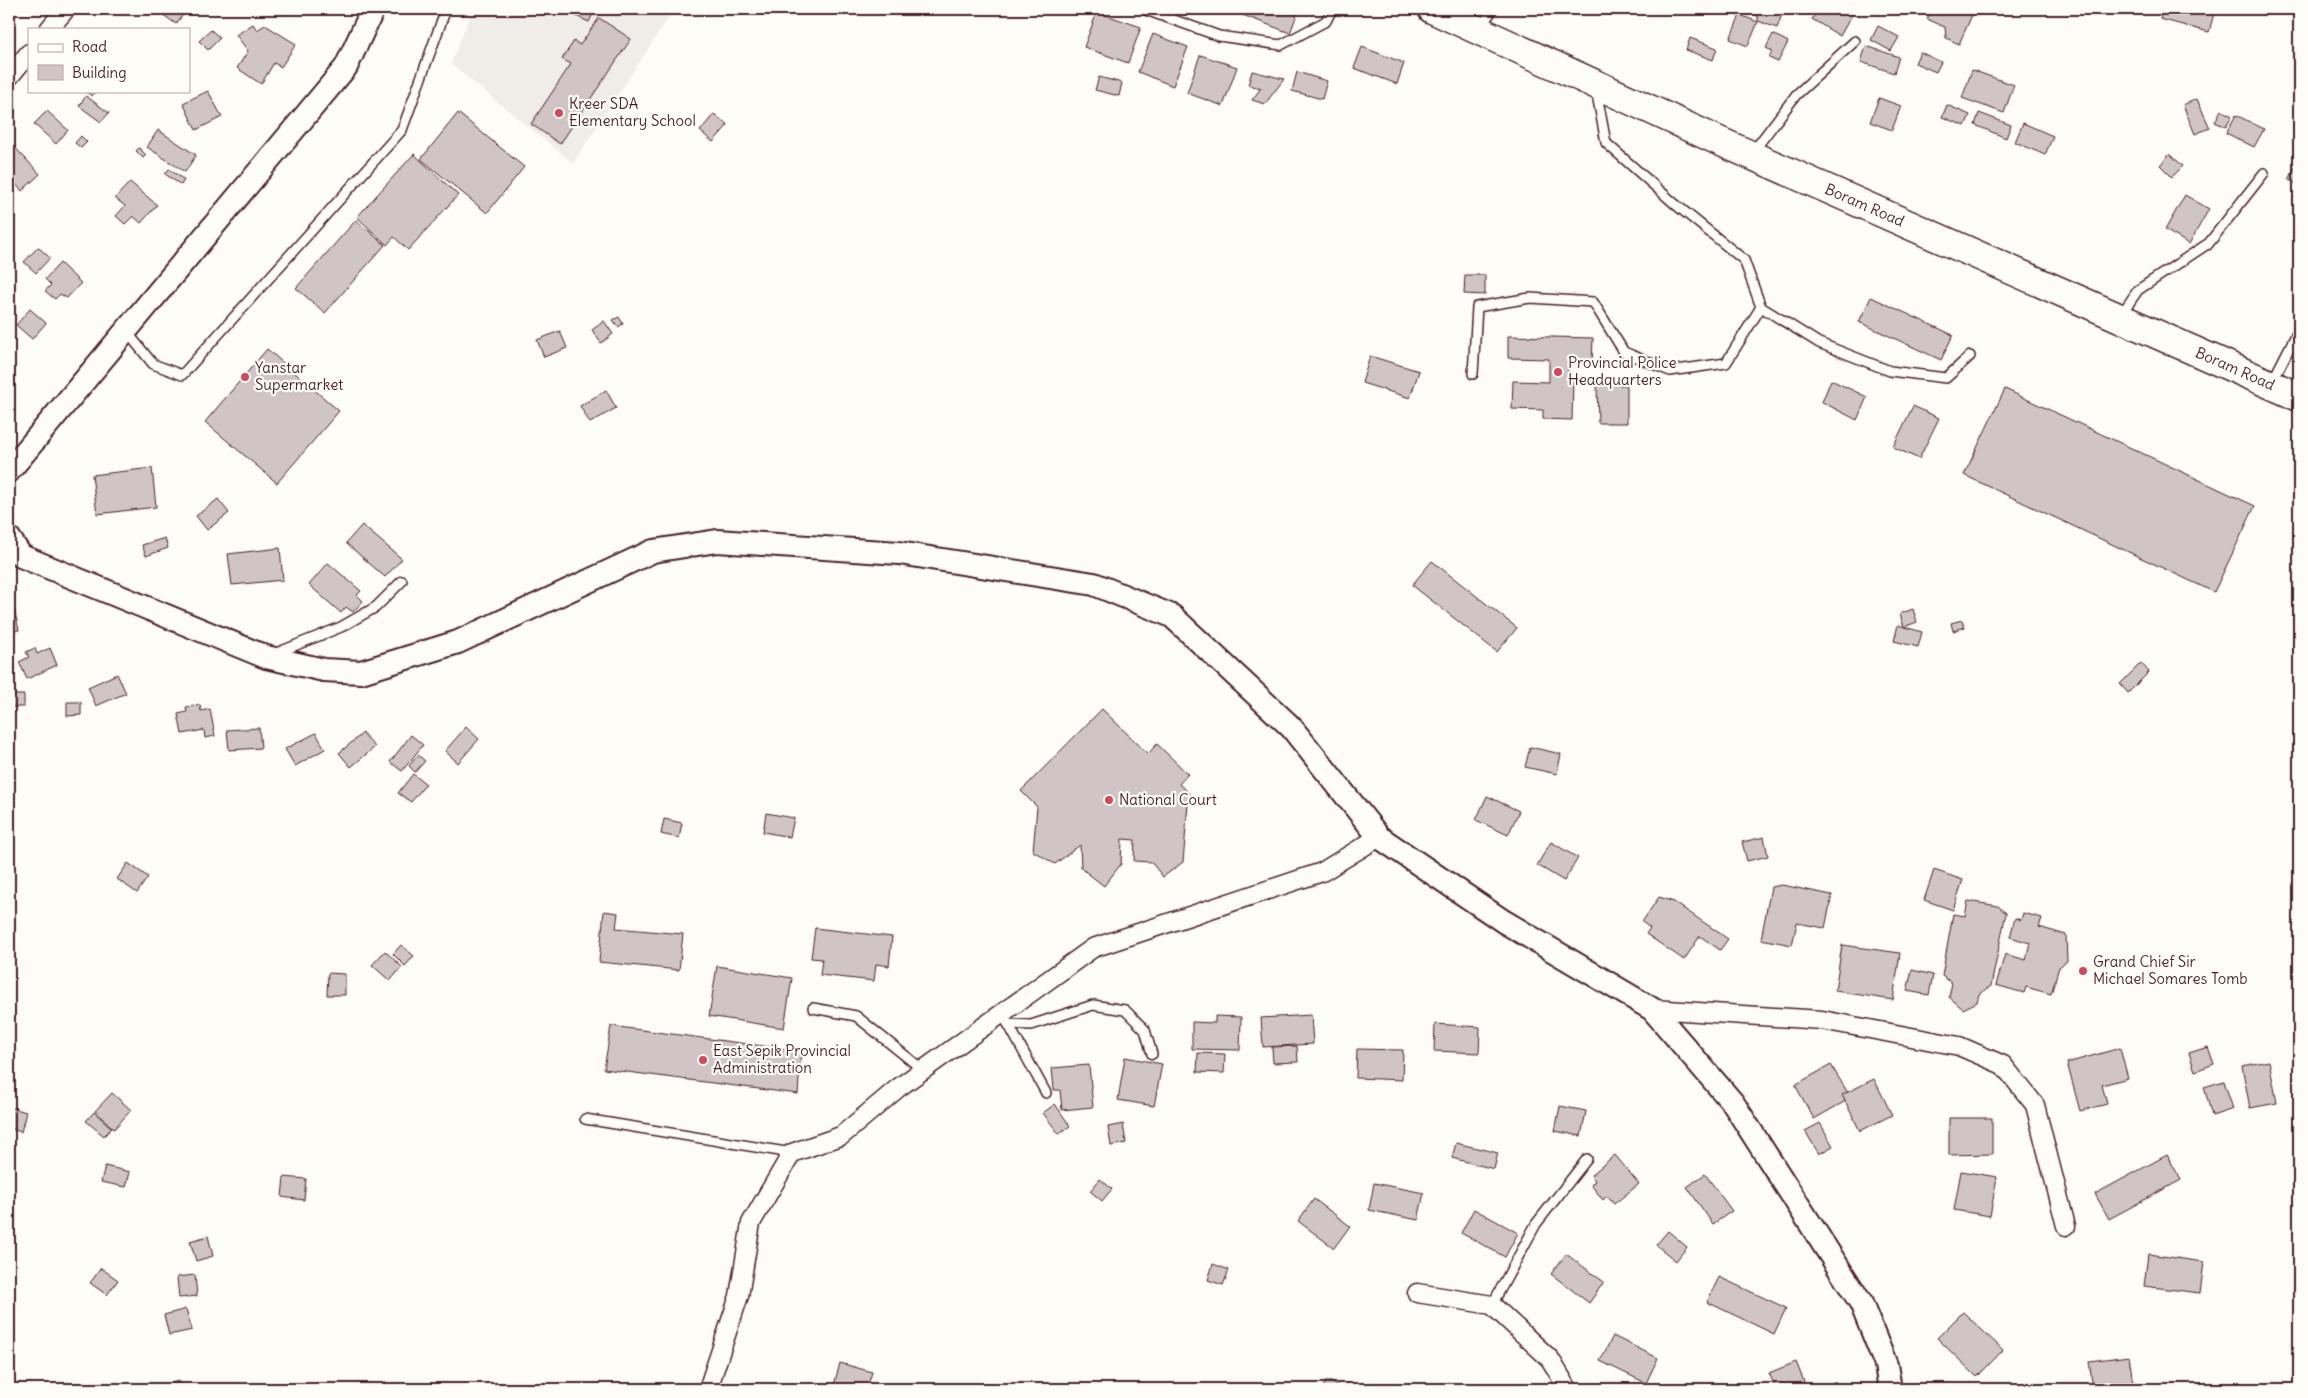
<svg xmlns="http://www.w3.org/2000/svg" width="2308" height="1398" viewBox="0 0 2308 1398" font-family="Delius,sans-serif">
	<rect width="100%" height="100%" fill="#fdfcf7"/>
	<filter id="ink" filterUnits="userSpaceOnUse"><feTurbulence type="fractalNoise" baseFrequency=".02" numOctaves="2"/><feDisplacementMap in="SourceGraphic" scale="10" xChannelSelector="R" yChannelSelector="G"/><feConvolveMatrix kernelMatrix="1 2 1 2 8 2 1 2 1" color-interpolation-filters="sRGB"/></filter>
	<g filter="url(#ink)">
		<path fill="#f0ece8" d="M473,9H674L573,163L451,64Z"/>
		<g fill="#d0c5c4" stroke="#4a1f2b">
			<path d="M155,9H187L176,24Z"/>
			<path d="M274,9H296L293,13L286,10L285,14Z"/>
			<path d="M561,9H595L589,22Z"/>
			<path d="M1227,9H1299L1290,33Z"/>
			<path d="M1743,9H1784L1777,28L1758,21V16Z"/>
			<path d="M1819,9H1855L1840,36L1812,19Z"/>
			<path d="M1932,9H1959L1972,15L1959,44L1946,38L1945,27L1927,19Z"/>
			<path d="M2163,9H2215L2209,32L2160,19Z"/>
			<path d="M1097,12L1141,27L1128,63L1084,47Z"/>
			<path d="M1740,15L1758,22L1748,46L1730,39Z"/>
			<path d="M599,18L631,39L560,144L531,124L571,64L562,59L574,41L580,45Z"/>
			<path d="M253,24L257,30L265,25L296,44L281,67L274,63L261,84L237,68L248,51L236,35Z"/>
			<path d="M1878,26L1899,37L1891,51L1871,40Z"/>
			<path d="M211,30L220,38L208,50L199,41Z"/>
			<path d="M1153,34L1188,47L1173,86L1138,72Z"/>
			<path d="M1773,34L1788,42L1778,62L1769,58L1772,51L1766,48Z"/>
			<path d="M1690,38L1717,48L1713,60L1686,50Z"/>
			<path d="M1866,46L1899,57L1894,73L1861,62Z"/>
			<path d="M1362,47L1404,63L1397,84L1354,68Z"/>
			<path d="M1920,52L1941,62L1936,72L1915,63Z"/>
			<path d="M1200,55L1237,67L1223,106L1187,93Z"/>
			<path d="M1972,70L2014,85L2004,113L1962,98Z"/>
			<path d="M1252,71L1284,79L1265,104L1252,100L1261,88L1248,85Z"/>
			<path d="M1297,72L1327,81L1322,99L1292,91Z"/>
			<path d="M1099,77L1122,83L1119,96L1095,90Z"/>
			<path d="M85,91H96L92,96Z"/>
			<path d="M208,91L222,117L196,130L183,103Z"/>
			<path d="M86,96L109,113L101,122L79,106Z"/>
			<path d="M1879,98L1901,106L1892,130L1870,122Z"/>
			<path d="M2197,99L2210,128L2195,134L2183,105Z"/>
			<path d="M1947,105L1970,115L1965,126L1942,117Z"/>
			<path d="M2221,110L2232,116L2226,127L2215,122Z"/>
			<path d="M47,111L68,130L56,144L34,124Z"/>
			<path d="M458,113L524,167L487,213L421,159Z"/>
			<path d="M1979,113L2011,125L2006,138L1975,125Z"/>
			<path d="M714,114L728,125L713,142L700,131Z"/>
			<path d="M2236,115L2264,129L2254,147L2226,133Z"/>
			<path d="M2023,123L2053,136L2045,155L2015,142Z"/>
			<path d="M158,130L196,155L185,172L147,147Z"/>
			<path d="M81,136L87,142L81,148L75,143Z"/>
			<path d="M9,141L40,174L22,191L13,181L9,185Z"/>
			<path d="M139,148L146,155L143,158L136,151Z"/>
			<path d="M414,154L458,195L408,250L394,237L387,245L357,217Z"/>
			<path d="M2170,154L2183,166L2172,177L2160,165Z"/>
			<path d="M2297,163L2299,164V185L2289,180Z"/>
			<path d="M169,169L184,180L181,185L165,174Z"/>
			<path d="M130,182L157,205L141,223L133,216L125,224L116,216L125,206L115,198Z"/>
			<path d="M2185,195L2209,209L2189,244L2165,230Z"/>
			<path d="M356,220L385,245L325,313L296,288Z"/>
			<path d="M38,247L50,258L36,273L24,262Z"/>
			<path d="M60,263L81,283L67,298L60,294L55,299L45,291L51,285L45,279Z"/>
			<path d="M1465,275H1485V295L1464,294Z"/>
			<path d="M1871,297L1953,335L1941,360L1859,322Z"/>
			<path d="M30,309L46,323L32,339L16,325Z"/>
			<path d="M619,317L623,324L618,327L613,320Z"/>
			<path d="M604,321L613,334L601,343L592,330Z"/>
			<path d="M560,331L567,348L544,357L537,340Z"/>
			<path d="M1508,336L1593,338L1592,364L1568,363V381H1573L1572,420L1543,419V410L1512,409L1513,381L1549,382V359L1508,358Z"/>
			<path d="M267,349L339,411L277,483L205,422Z"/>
			<path d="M1370,356L1419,371L1410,398L1362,383Z"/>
			<path d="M1831,380L1867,397L1857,420L1822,402Z"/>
			<path d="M1597,385H1627V423H1598Z"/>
			<path d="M2005,389L2255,506L2214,592L1964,475Z"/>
			<path d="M606,390L616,408L590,423L580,406Z"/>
			<path d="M1913,406L1939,418L1919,459L1893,447Z"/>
			<path d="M152,468L156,507L97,514L92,475Z"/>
			<path d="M218,499L229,513L207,530L196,516Z"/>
			<path d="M362,525L402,559L385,577L346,543Z"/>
			<path d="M165,538L168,548L146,556L142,545Z"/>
			<path d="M280,548L283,580L232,585L228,554Z"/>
			<path d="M1432,561L1517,628L1497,652L1412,585Z"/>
			<path d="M328,563L361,591L357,595L363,601L353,612L346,607L341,613L309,585Z"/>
			<path d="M14,609L19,630L9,632V610Z"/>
			<path d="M1913,609L1917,622L1904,627L1900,614Z"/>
			<path d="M1962,620L1965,627L1953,631L1951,623Z"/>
			<path d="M1898,625L1922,632L1918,647L1894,641Z"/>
			<path d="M35,648L37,654L50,648L57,665L27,679L19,662L29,657L26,652Z"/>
			<path d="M2141,663L2149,672L2128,693L2120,684Z"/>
			<path d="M117,674L126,693L96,706L88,687Z"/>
			<rect x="10" y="695" width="14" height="12"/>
			<path d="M67,702H81V715L67,716Z"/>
			<path d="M200,705L201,711L210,709L215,736L205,738L204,730L182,734L178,714L187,712L186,707Z"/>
			<path d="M1102,709L1148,754L1157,744L1188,774L1179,784L1189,793L1183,862L1163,877L1151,862L1134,861L1135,840L1122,839L1121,864L1104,886L1081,868L1080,845L1055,864L1033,851L1037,807L1021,791Z"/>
			<path d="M466,727L479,739L458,763L445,751Z"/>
			<path d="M259,728L261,748L229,750L227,730Z"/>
			<path d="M316,733L325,749L295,766L285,749Z"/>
			<path d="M363,733L375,747L351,767L339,753Z"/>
			<path d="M411,735L423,745L402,771L390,762Z"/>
			<path d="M1530,747L1561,754L1557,774L1525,767Z"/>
			<path d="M418,755L425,761L415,772L409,766Z"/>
			<path d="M413,774L426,784L411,802L398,793Z"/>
			<path d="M1487,796L1519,811L1508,835L1476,820Z"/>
			<path d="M766,813L794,818L790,837L763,832Z"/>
			<path d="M664,819L682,823L679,838L661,834Z"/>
			<path d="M1764,837L1768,856L1747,861L1742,842Z"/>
			<path d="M1551,842L1578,858L1564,881L1537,865Z"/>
			<path d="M128,863L148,877L137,893L117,879Z"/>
			<path d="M1934,870L1963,880L1953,910L1924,900Z"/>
			<path d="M1782,885L1832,895L1825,928L1797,923L1792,945L1761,939L1771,887Z"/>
			<path d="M1659,897L1674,902L1728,939L1720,950L1700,936L1684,960L1646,934L1650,928L1642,922Z"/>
			<path d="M1968,901L1998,906L2006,913L1991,986L1979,994L1977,1002L1963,1009L1949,997L1952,983L1942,976L1953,914L1965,916Z"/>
			<path d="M604,911L618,913L616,928L683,934L679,970L599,962Z"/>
			<path d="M2023,913L2042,918L2039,927L2066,935L2067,961L2059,967L2051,994L2026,987L2024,993L1996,985L2005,954L2026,960L2030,943L2010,937L2015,918L2021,920Z"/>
			<path d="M815,928L892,937L889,966L876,964L874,981L820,975L822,959L811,958Z"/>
			<path d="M401,945L414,956L405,966L393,954Z"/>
			<path d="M1842,945L1900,953L1893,1000L1835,991Z"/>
			<path d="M385,951L402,967L390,981L372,965Z"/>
			<path d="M717,966L792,978L784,1028L709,1016Z"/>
			<path d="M1912,970L1933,975L1929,995L1907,991Z"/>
			<path d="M328,973L345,974V995H327Z"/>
			<path d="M1311,1015L1313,1044L1263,1047L1261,1018Z"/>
			<path d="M1215,1016L1241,1017L1240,1050L1192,1049V1022L1215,1023Z"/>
			<path d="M1435,1024L1480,1027L1479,1053L1434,1051Z"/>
			<path d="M611,1026L801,1051L798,1094L604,1069Z"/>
			<path d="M1297,1046L1298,1062L1273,1063L1272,1047Z"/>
			<path d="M2208,1047L2214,1064L2195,1071L2189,1053Z"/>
			<path d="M2120,1048L2128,1078L2102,1085L2107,1104L2080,1111L2067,1063Z"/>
			<path d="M1357,1049L1403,1050L1402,1080L1356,1078Z"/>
			<path d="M1198,1053L1225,1054L1224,1073L1197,1072Z"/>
			<path d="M1125,1057L1162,1064L1154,1106L1118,1100Z"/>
			<path d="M2269,1061L2277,1103L2250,1108L2242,1066Z"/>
			<path d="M1089,1065L1093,1107L1062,1110L1060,1090H1054L1052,1068Z"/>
			<path d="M1831,1065L1851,1098L1814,1119L1795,1085Z"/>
			<path d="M1874,1079L1892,1115L1860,1131L1842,1095Z"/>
			<path d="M2224,1081L2233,1109L2212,1116L2204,1087Z"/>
			<path d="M112,1093L131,1110L114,1129L95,1111Z"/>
			<path d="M1055,1104L1070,1126L1059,1134L1043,1113Z"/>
			<path d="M1560,1106L1586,1111L1581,1136L1555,1131Z"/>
			<path d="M9,1107L26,1112L21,1132L9,1128Z"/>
			<path d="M94,1112L112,1128L104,1136L86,1121Z"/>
			<path d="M1949,1118H1992V1154L1949,1155Z"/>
			<path d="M1820,1123L1833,1146L1819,1154L1805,1131Z"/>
			<path d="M1123,1124L1126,1143L1111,1146L1108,1127Z"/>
			<path d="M1456,1143L1498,1153L1494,1169L1452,1158Z"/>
			<path d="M1615,1155L1639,1184L1614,1204L1607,1196L1603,1200L1591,1185L1595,1181L1591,1175Z"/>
			<path d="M2167,1155L2181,1180L2109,1219L2095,1194Z"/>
			<path d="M105,1166L130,1172L126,1187L101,1182Z"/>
			<path d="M1961,1171L1997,1177L1990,1216L1954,1210Z"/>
			<path d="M1705,1174L1732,1211L1713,1224L1687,1187Z"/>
			<path d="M284,1177L306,1179L304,1200L282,1197Z"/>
			<path d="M1100,1179L1112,1189L1102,1201L1090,1191Z"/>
			<path d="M1374,1183L1424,1193L1418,1220L1369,1210Z"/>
			<path d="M1314,1199L1350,1226L1334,1248L1298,1221Z"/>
			<path d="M1474,1209L1518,1233L1505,1257L1461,1233Z"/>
			<path d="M1668,1231L1687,1247L1676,1261L1656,1245Z"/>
			<path d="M208,1236L213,1256L196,1261L190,1241Z"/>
			<path d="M1566,1254L1604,1282L1589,1303L1551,1274Z"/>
			<path d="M2148,1254L2204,1262L2200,1293L2144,1286Z"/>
			<path d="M1213,1264L1229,1270L1223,1285L1208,1280Z"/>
			<path d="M101,1268L118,1280L107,1295L90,1283Z"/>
			<path d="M195,1275L197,1296L179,1298L177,1277Z"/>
			<path d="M1719,1277L1786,1308L1774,1334L1707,1302Z"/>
			<path d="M186,1309L192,1330L169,1335L164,1315Z"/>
			<path d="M1963,1312L2003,1350L1977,1377L1937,1338Z"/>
			<path d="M1613,1336L1658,1358L1646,1383L1600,1361Z"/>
			<path d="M2129,1356L2134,1389H2093L2089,1361Z"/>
			<path d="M1796,1362L1807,1389H1776L1769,1373Z"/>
			<path d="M840,1363L872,1372L867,1389H833Z"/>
			<path d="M1327,1380L1344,1389H1322Z"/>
			<path d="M178,1381L182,1389H171L169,1384Z"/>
		</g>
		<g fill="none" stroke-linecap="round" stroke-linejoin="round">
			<defs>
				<g id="service">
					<path d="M1143,9L1219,36L1281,45L1326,21L1332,9"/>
					<path d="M1480,28L1493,9"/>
					<path d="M1752,153L1796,95L1855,41"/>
					<path d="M1761,307L1819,343L1890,371L1946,378L1970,356"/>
					<path d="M2121,315L2138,290L2209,243L2264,173"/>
					<path d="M127,332L153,364L182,375L402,130L446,9"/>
					<path d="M1473,374L1477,307L1530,298L1593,302L1624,352L1670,371L1726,363L1761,307L1744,260L1675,204L1606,143L1596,89"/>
					<path d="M2272,382L2299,329"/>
					<path d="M274,654L341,627L376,607L402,581"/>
					<path d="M813,1008L856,1016L923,1070"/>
					<path d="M1006,1020L1046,1093"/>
					<path d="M1008,1024L1031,1025L1093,1005L1125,1010L1145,1030L1152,1054"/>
					<path d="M585,1119L792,1153"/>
					<path d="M1492,1305L1536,1224L1587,1159"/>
				</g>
				<g id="minor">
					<path d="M49,29L66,9"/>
					<path d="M9,77L29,53"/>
					<path d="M1652,1009L1822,1020L1959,1046L2003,1065L2035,1105L2066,1226"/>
					<path d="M1417,1293L1492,1305L1550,1359L1568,1389"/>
					<path d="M708,1389L739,1296L751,1223L792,1153L841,1136L898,1088L1093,948L1322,872L1379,837"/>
				</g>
				<g id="tertiary">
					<path d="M9,471L346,67L373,9"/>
					<path d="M9,538L21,556L266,657L324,670L361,672L458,642L653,551L717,541L899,553L1094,584L1172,616L1291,727L1379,837L1503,921L1652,1009L1733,1103L1861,1303L1886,1365L1890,1389"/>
				</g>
				<g id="primary">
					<path id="s1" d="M1432,9L1719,141L2299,397"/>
				</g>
			</defs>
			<use href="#service" stroke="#4a1f2b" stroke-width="12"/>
			<use href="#minor" stroke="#4a1f2b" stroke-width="21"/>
			<use href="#tertiary" stroke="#4a1f2b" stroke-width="26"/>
			<use href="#primary" stroke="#4a1f2b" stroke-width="31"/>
			<use href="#service" stroke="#fdfcf7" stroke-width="9"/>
			<use href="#minor" stroke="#fdfcf7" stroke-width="18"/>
			<use href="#tertiary" stroke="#fdfcf7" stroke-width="22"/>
			<use href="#primary" stroke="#fdfcf7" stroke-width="28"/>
		</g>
	</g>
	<g fill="#d1495b" stroke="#fdfcf7" stroke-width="2">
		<circle cx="559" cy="113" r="5"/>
		<circle cx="1558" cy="372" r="5"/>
		<circle cx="245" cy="377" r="5"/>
		<circle cx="1109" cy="800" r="5"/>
		<circle cx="2083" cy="971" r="5"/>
		<circle cx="703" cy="1060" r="5"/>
	</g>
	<g text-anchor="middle" stroke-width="4.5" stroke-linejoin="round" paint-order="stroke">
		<g font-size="15" fill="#4a1f2b" stroke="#fdfcf7" text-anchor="start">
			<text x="569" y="109">Kreer SDA<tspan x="569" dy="17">Elementary School</tspan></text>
			<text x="1568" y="368">Provincial Police<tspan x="1568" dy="17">Headquarters</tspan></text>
			<text x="255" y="373">Yanstar<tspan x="255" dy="17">Supermarket</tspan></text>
			<text x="1119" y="805">National Court</text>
			<text x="2093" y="967">Grand Chief Sir<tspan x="2093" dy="17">Michael Somares Tomb</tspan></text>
			<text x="713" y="1056">East Sepik Provincial<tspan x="713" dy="17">Administration</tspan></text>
		</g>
		<g font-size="15" fill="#4a1f2b" stroke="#fdfcf7">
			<text dy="5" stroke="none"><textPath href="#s1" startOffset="475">Boram Road</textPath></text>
			<text dy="5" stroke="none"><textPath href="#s1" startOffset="880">Boram Road</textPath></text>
		</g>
	</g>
	<rect width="2308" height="1398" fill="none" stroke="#fdfcf7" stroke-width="30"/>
	<rect x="15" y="15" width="2278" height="1368" fill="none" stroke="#4a1f2b" stroke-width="2" filter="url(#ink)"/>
	<rect x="28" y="28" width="162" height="65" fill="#fdfcf7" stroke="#b5a4a5"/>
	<rect x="38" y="44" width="25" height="8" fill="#fdfcf7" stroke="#b5a4a5"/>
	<text x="72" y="52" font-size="15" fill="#4a1f2b">Road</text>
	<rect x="38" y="65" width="25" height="15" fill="#d0c5c4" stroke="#b5a4a5"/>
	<text x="72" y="78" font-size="15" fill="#4a1f2b">Building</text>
</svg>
